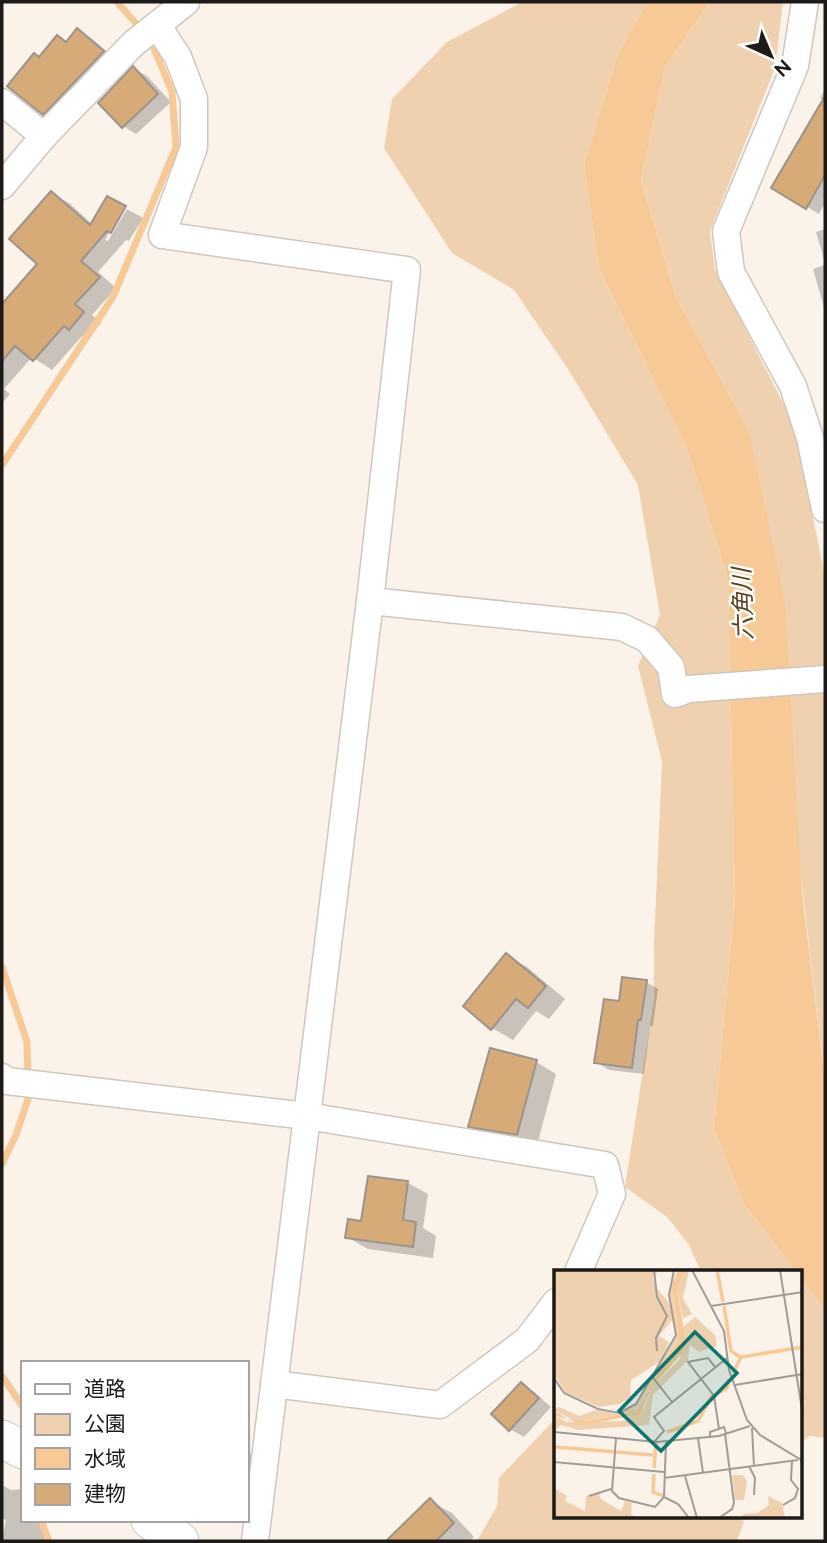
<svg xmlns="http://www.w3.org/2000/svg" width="827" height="1543" viewBox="0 0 827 1543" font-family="Raleway,'Noto Sans JP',sans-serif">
	<rect width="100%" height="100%" fill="#fbf3ea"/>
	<g fill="#efd1b0">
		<path d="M522,2H647L618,54L584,164L599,268L688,451L728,579L735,901L714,1129L744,1204L796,1272H701L689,1245L667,1217L625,1187L654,999V944L662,762L638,666L660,615L638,485L568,369L514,290L452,253L384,148L392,99L447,42Z"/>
		<path d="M710,2H783L775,68L710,231L715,269L793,423L825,576V1081L749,431L676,297L641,180L665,67Z"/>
		<path d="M801,1278L825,1310V1438L809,1436L801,1443Z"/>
		<path d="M556,1418V1517H740L744,1522L737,1541H477L497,1506L499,1478Z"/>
	</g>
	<path fill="#f6c996" d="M647,2H710L665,67L641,180L676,297L749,431L785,602L802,892L825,1081V1310L801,1278V1272H796L744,1204L714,1129L735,901L728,579L688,451L599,268L584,164L618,54Z"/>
	<g fill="#0003" fill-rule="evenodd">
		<path d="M77,30L91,38L117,60L57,121L44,113L40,59L67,43Z"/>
		<path d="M134,69L147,76L171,102L136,134L123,126Z"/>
		<path d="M825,89V203L819,214L773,187L824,100L820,98Z"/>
		<path d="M51,193L69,203L92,224L107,198L143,218L129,241L126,240L98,272L116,288L92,315L101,323L88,339L82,336L52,370L32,357L4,389L10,394L2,403V307L40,264ZM124,207L127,209L108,241L105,240Z"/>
		<path d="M825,229V263L816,232Z"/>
		<path d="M825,265V311L813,269Z"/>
		<path d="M506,956L527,967L565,999L549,1019L536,1011L513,1040L492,1028L465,1006Z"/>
		<path d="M646,982L658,989L653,1026H650L644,1074L609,1070L596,1062L621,1003Z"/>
		<path d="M536,1062L556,1074L537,1145L491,1137L470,1126Z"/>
		<path d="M408,1183L428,1194L423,1228L436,1236L433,1258L368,1249L347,1237Z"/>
		<path d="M521,1384L534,1392L551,1407L524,1437L510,1429Z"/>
		<path d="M247,1452L255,1456L259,1498L247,1497Z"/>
		<path d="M2,1485L11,1490L23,1489V1520H45L47,1541H2L6,1520L2,1518Z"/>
		<path d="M430,1501L452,1513L474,1537L470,1541H388Z"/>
	</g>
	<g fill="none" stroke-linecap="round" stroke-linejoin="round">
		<g stroke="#f6c996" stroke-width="7">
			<path d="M117,2L142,30"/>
			<path d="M2,465L113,297L176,147L172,92L150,39"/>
			<path d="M2,967L27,1042L28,1078"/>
			<path d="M2,1164L16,1135L29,1096V1090"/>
			<path d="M2,1376L23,1407"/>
			<path d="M43,1520V1526L49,1541"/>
		</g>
	</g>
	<g fill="#d7ab78" stroke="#9c948c" stroke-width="2">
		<path d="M77,28L104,51L43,115L7,86L34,53L39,57L57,35L66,42Z"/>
		<path d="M133,66L158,94L122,128L98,103Z"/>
		<path d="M825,96V175L806,209L771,188Z"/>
		<path d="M51,191L90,225L107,196L126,206L111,233L107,231L81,261L100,277L75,304L84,312L69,330L64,326L33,361L15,346L2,361V304L37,264L9,239Z"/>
		<path d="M506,953L546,986L528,1008L516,999L491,1030L463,1006Z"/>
		<path d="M622,977L647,980L641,1020H638L632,1068L594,1063L604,999L619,1001Z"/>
		<path d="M490,1048L537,1060L517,1135L468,1127Z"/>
		<path d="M368,1176L408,1181L403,1220L416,1222L413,1247L345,1238L348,1219L361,1221Z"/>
		<path d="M521,1382L539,1398L509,1431L491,1414Z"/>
		<path d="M430,1498L454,1523L436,1541H386Z"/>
	</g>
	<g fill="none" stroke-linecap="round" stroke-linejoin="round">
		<defs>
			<g id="street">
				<path d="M805,2L795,66L726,231L731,272L793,386L810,438L825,509"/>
				<path d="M157,25L178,57L194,99V147L162,235L407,270L370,601L255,1541"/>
				<path d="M2,102L44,136"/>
				<path d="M2,186L44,136L134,43L186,2"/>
				<path d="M370,601L622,627L647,639L671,667L675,694L689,689L825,679"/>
				<path d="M2,1077L7,1081L307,1116L605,1165L612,1194L578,1272"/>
				<path d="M274,1384L440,1405L527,1340L556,1302"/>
			</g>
			<g id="secondary">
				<path d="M2,1439L23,1450"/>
				<path d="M150,1520L180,1541"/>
			</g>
		</defs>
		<use href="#street" stroke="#cfc7be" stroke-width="29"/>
		<use href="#secondary" stroke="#cfc7be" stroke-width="39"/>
		<use href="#street" stroke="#fff" stroke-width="26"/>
		<use href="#secondary" stroke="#fff" stroke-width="37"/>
	</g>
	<g text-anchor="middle" stroke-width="5" stroke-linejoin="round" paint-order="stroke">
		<g font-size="24" font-style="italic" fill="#5e4019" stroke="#fff">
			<text transform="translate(743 604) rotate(-92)" y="8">六角川</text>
		</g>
	</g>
	<g transform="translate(554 1270)">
		<rect width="248" height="248" fill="#fbf3ea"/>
		<path d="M0,0L104,1L99,8L102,18L114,31L119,49L105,66L115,72L108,90L77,110L76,127L66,134L45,137L11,122L0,104ZM121,0L119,27L125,69L83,141L23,152L0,140L5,137L25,146L42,140L63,144L82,134L122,67L116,26ZM131,0L135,1L129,28L138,44L129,48L123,21ZM141,47L161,65L163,76L145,82L136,75L134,90L99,125L95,155L24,160L7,155L0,161V145L13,152L69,151L90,138L99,116L126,89L130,56ZM178,205H189L193,211L190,230H181ZM0,218L13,226L11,231L31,241L32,226L52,220L45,224L47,229L67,241L71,231L78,233L77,244L83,248H0ZM214,226L228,233L231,248H188L189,244L203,243L215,235Z" fill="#efd1b0"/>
		<path d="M124,0H131L123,21L131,65L128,83L99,116L86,144L30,155L0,145V140L13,149L31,151L83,141L125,69L118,16Z" fill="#f6c996"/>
		<path fill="none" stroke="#f6c996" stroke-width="3.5" d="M163,0L169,32M170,36L177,81L186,87M179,103L187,87L249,77M113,162L144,151L157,127L173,118L175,109M2,177L99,185M100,198L102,172M100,204L99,222L109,226"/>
		<path fill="none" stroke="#a29c96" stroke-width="2" d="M100,0L103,27L113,46L102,68L103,81M138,0L170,61L175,100L193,150L206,165L249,191M226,0L249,146M157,36L249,22M161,97L154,88L134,92L160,126L165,159M97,105L118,132M0,108L10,123L44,139L65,143L82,134L122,65L115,25L120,0M181,115L249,104M198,158L200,196M0,162L102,172L165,166L196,156M156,167V162L170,157L172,163M62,168L58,221L65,228L101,237L110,227L112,172M144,168L149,203M100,172L110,161L100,147L173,88M0,192L110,202M195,196L201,208L200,225M131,206L143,248M110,208L244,190M35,226L57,219M110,227L124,234L135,248M229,235L241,228L244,219L237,210L238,191M165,248L178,239L180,233L171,164"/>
		<path fill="#0f766e" fill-opacity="0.15" stroke="#0f766e" stroke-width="3.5" d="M141,62L183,103L107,181L65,141Z"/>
		<rect width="248" height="248" fill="none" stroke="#1d1a17" stroke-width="3.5"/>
	</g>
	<rect width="827" height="1543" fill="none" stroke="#1d1a17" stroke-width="7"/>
	<rect x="21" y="1361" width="228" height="161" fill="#ffffff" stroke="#a5a3a2" stroke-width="2"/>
	<rect x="35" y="1384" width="35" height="10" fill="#ffffff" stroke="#a5a3a2" stroke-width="2"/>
	<text x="84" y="1396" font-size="21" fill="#1d1a17">道路</text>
	<rect x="35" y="1414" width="35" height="21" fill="#efd1b0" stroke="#a5a3a2" stroke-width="2"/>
	<text x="84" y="1431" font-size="21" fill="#1d1a17">公園</text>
	<rect x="35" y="1448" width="35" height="21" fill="#f6c996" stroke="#a5a3a2" stroke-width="2"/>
	<text x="84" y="1466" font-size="21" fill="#1d1a17">水域</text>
	<rect x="35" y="1484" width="35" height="21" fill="#d7ab78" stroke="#a5a3a2" stroke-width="2"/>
	<text x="84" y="1501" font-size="21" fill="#1d1a17">建物</text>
	<g transform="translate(771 56) rotate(136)" stroke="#ffffff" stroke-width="5" paint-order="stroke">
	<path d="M0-5L12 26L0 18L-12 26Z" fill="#1d1a17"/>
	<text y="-10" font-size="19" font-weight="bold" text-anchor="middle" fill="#1d1a17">N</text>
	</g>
</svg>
